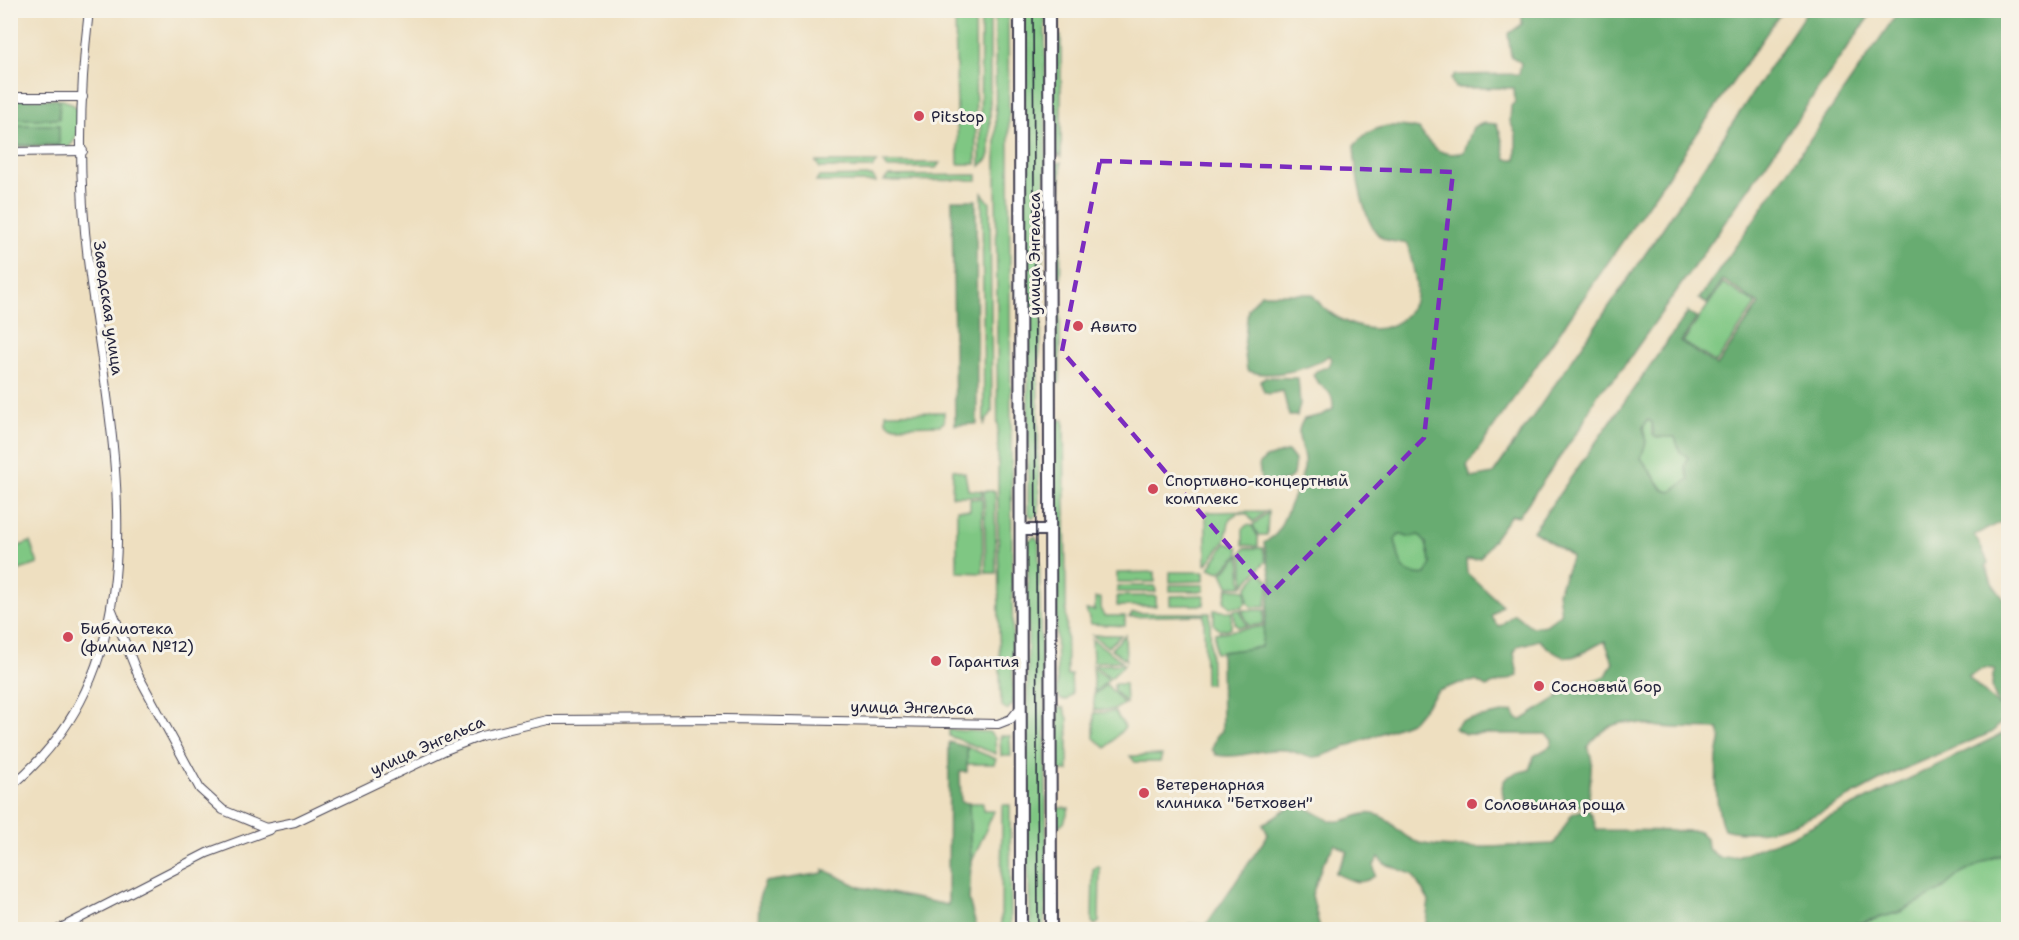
<svg xmlns="http://www.w3.org/2000/svg" width="2019" height="940" viewBox="0 0 2019 940" font-family="'Shantell Sans',sans-serif">
	<rect width="100%" height="100%" fill="#f7f3e8"/>
	<filter id="ink" filterUnits="userSpaceOnUse"><feTurbulence type="fractalNoise" baseFrequency=".0167" numOctaves="2"/><feDisplacementMap in="SourceGraphic" scale="12" xChannelSelector="R" yChannelSelector="G"/><feConvolveMatrix kernelMatrix="1 2 1 2 8 2 1 2 1" color-interpolation-filters="sRGB"/></filter>
	<filter id="wash" filterUnits="userSpaceOnUse"><feTurbulence type="fractalNoise" baseFrequency=".008" numOctaves="4" result="noise"/><feDisplacementMap in="SourceGraphic" scale="24" xChannelSelector="R" yChannelSelector="G"/><feGaussianBlur stdDeviation="1.35" result="paint"/><feColorMatrix in="noise" values="0 0 0 0 0 0 0 0 0 0 0 0 0 0 0 0 0 1.4 0 .05"/><feComposite in="paint" operator="in"/></filter>
	<g filter="url(#wash)">
		<rect width="100%" height="100%" fill="#eedfc0"/>
		<g fill="#7fc783" stroke="#50745f" stroke-width="1.5">
			<path d="M981,10L990,19V154L988,159L980,166Z"/>
			<path d="M995,11H1008L1013,704L1007,710L1001,705L999,632Z"/>
			<path d="M1023,11H1045L1046,157L1041,343L1038,366L1039,512L1033,518L1028,513V365L1025,349Z"/>
			<path d="M955,14L975,15L976,164H958Z"/>
			<path d="M1061,36V157L1051,151L1052,37Z"/>
			<path d="M60,99L71,103L78,109C78,124 81,136 69,147H11V145H59V125H11V119H59Z"/>
			<path d="M816,162H877L872,168H820Z"/>
			<path d="M1061,162L1060,383H1052L1051,165Z"/>
			<path d="M883,163H940L936,168H888Z"/>
			<path d="M977,175V180L884,181L888,176Z"/>
			<path d="M872,176L876,182H816L819,177Z"/>
			<path d="M982,193L990,203L992,412L984,424Z"/>
			<path d="M1723,283L1756,304L1716,363L1683,342Z"/>
			<path d="M944,412V422L940,425L892,426L886,421V413Z"/>
			<path d="M1058,420H1064L1067,675H1071L1072,694L1067,700H1061L1057,693L1054,425Z"/>
			<path d="M1648,420L1652,422V434L1675,437L1680,452L1688,457L1685,467L1689,479L1671,492L1664,490L1641,458L1646,442L1643,427Z"/>
			<path d="M953,469L965,473L968,490L982,491V496H952Z"/>
			<path d="M984,491H995L996,573H986Z"/>
			<path d="M982,498L983,573L957,572V509L970,510V499Z"/>
			<path d="M1266,511L1253,522L1247,514L1238,513L1230,518L1225,541L1206,565V512Z"/>
			<path d="M1268,512L1267,535H1258L1253,525Z"/>
			<path d="M1247,525L1252,526L1258,537V546L1243,545V529Z"/>
			<path d="M1398,534L1408,537L1419,535L1426,543L1431,564L1426,574C1399,578 1399,561 1395,539Z"/>
			<path d="M1035,536L1039,542L1041,663L1045,679L1047,898L1043,930L1031,929L1027,845L1028,541Z"/>
			<path d="M30,542L38,564L11,573V549Z"/>
			<path d="M1226,543L1238,547L1239,554L1220,572L1209,568Z"/>
			<path d="M1245,548H1263L1266,561L1244,585L1242,553Z"/>
			<path d="M1240,555L1242,586H1228L1222,573Z"/>
			<path d="M1155,572V582H1117V573Z"/>
			<path d="M1170,572H1204V581L1170,582Z"/>
			<path d="M1260,572L1270,582L1265,607H1252L1248,603L1247,587Z"/>
			<rect x="1170" y="585" width="34" height="6"/>
			<path d="M1117,586H1155L1156,592H1117Z"/>
			<path d="M1228,588L1246,590V603L1242,607H1230L1224,601Z"/>
			<path d="M1204,595V605H1170V596Z"/>
			<rect x="1117" y="596" width="39" height="10"/>
			<path d="M1095,598H1101V611L1105,616H1125V626L1091,624L1086,610H1095Z"/>
			<path d="M1214,610L1232,612L1231,628L1220,630L1214,625Z"/>
			<path d="M1234,610H1240L1247,626L1238,627L1235,623Z"/>
			<path d="M1242,610H1265L1263,624L1249,626Z"/>
			<path d="M1133,613H1210L1211,684H1205L1204,615L1129,617Z"/>
			<path d="M1265,626L1261,647L1215,653V633Z"/>
			<path d="M1092,635H1121L1108,647Z"/>
			<path d="M1125,635L1126,660L1111,649Z"/>
			<path d="M1092,639L1122,661L1093,662Z"/>
			<path d="M1125,664L1111,678L1093,665Z"/>
			<path d="M1093,668L1109,679L1094,693Z"/>
			<path d="M1106,684L1124,704L1114,710H1094V695Z"/>
			<path d="M1114,684H1125L1126,703L1114,691Z"/>
			<path d="M1058,707L1064,708L1068,719V771H1056Z"/>
			<path d="M1115,712L1125,727L1106,748L1094,738V713Z"/>
			<path d="M949,730L989,732L995,738L996,754L949,736Z"/>
			<path d="M1000,736H1010L1011,756H1001Z"/>
			<path d="M967,747L996,759L994,764H967Z"/>
			<path d="M1162,755L1160,762H1135L1130,756Z"/>
			<path d="M969,803H983V811H994L971,864Z"/>
			<path d="M1002,805H1010L1011,929H1002L1001,924Z"/>
			<path d="M1056,808H1069L1064,823L1056,827Z"/>
			<path d="M2008,853V929L1837,930L1900,912L1940,891L1957,876L1989,859Z"/>
			<path d="M1097,866L1100,868L1099,922L1095,925L1092,922L1093,869Z"/>
		</g>
		<g fill="#67ac71" stroke="#446756" stroke-width="1.5" fill-rule="evenodd">
			<path d="M1522,11H1782L1467,466L1471,478L1493,474L1659,234L1807,11H1873L1617,376L1598,393L1582,425L1519,516L1511,515L1480,558L1466,560L1467,573L1502,605L1491,616L1497,625L1500,626L1514,614L1532,627L1546,625L1561,614L1558,592L1572,556L1533,531L1688,312L1697,318L1681,342L1717,366L1759,304L1723,280L1707,304L1699,299L1899,11H2008V519L1975,535L1988,562L1986,566L1992,583L2008,605V712L2002,710L2003,720L1993,732C1955,748 1915,762 1879,781C1833,805 1778,844 1724,829C1715,809 1716,779 1717,757C1718,745 1723,741 1719,729C1700,728 1681,729 1662,727C1624,723 1616,714 1587,747L1592,756L1589,799L1578,807H1507C1496,781 1503,775 1529,770L1534,756L1551,746L1552,739L1546,734H1465L1454,728L1461,721L1513,711L1517,719L1522,720L1558,697L1561,692L1606,676L1613,662L1605,641C1572,657 1569,668 1539,640L1518,646L1514,653L1518,676L1486,687L1476,681L1460,683L1438,691L1413,721L1322,756C1301,760 1303,752 1286,750C1261,747 1240,760 1216,755L1212,749L1217,735L1222,731L1221,652L1261,647L1272,581L1264,543C1268,540 1273,537 1276,534C1280,529 1303,475 1304,468C1307,448 1291,437 1304,419L1322,415L1333,409C1334,386 1320,391 1313,375L1316,371L1329,366L1332,359L1329,355C1313,369 1267,380 1247,370L1244,347L1248,309L1261,294H1312C1334,327 1395,349 1415,300C1420,285 1410,259 1408,244C1401,242 1390,242 1384,239C1363,229 1355,168 1354,146C1371,124 1393,123 1419,129C1431,148 1442,158 1464,152L1473,127L1484,123L1496,124L1500,132L1506,159H1516V135L1510,121L1511,106L1515,102L1514,88H1455L1451,79L1455,75L1519,74L1521,63L1511,56L1508,34L1522,24ZM1648,420L1652,422L1654,437H1675L1680,452L1688,457L1685,467L1689,479L1671,492L1663,490L1641,458L1646,442L1643,427ZM1399,534L1408,537L1419,535L1426,543L1431,564L1426,574C1401,578 1399,560 1395,539ZM1984,668L1995,669C1989,685 1993,693 2000,707L1968,677Z"/>
			<path d="M10,99H59V119H11Z"/>
			<rect x="11" y="125" width="48" height="20"/>
			<path d="M952,200H976L977,424L955,425Z"/>
			<path d="M1265,377L1298,378L1300,404L1297,416H1289L1283,391L1269,394L1264,392L1260,381Z"/>
			<path d="M1288,451L1295,460L1293,475L1288,480L1266,485L1261,481L1259,464L1266,458Z"/>
			<path d="M2008,731V853L1989,859L1957,876L1940,891L1900,912L1837,929H1425L1429,901L1412,874L1385,864L1379,857L1374,865L1375,876C1359,887 1351,880 1335,873L1348,852L1335,844L1322,865L1312,895L1320,929H1182L1189,924L1206,925L1268,835L1263,824L1286,809L1300,805C1312,809 1323,819 1334,821C1348,823 1359,811 1374,814C1391,817 1400,838 1420,843C1452,851 1518,845 1554,844L1572,814L1587,808L1592,815L1597,830L1699,831L1706,838L1707,848L1720,858L1737,856L1786,838Z"/>
			<path d="M949,742L967,747V772H960L961,802L969,803L971,864L969,900L977,929H758L759,898L765,882L823,873V869L860,887L948,905Z"/>
		</g>
	</g>
	<g filter="url(#ink)">
		<g fill="none" stroke-linecap="round" stroke-linejoin="round">
			<defs>
				<g id="minor">
					<path d="M10,97H83"/>
					<path d="M10,152L83,151"/>
					<path d="M112,610L138,675L200,789L223,810L266,828L295,822L448,749L481,736L548,720L725,719L998,724L1011,719L1020,708"/>
					<path d="M10,787C168,658 111,441 89,268C78,184 79,94 89,10"/>
					<path d="M57,930L207,853L269,830"/>
				</g>
				<g id="major">
					<path d="M1020,10L1021,930"/>
					<path d="M1049,10L1051,930"/>
					<path d="M1021,530H1050"/>
				</g>
			</defs>
			<use href="#minor" stroke="#413e4f" stroke-width="10"/>
			<use href="#major" stroke="#413e4f" stroke-width="14"/>
			<use href="#minor" stroke="#fff" stroke-width="8"/>
			<use href="#major" stroke="#fff" stroke-width="10"/>
			<path stroke="#22223b" stroke-width="1.5" d="M1033,10L1038,930"/>
		</g>
	</g>
	<path fill="none" stroke="#7b2cbf" stroke-width="4.5" stroke-dasharray="12 8" stroke-linejoin="round" d="M1100,161L1453,172L1424,438L1270,594L1062,351Z"/>
	<g fill="#d1495b" stroke="#f7f3e8" stroke-width="2">
		<circle cx="919" cy="116" r="6"/>
		<circle cx="1078" cy="326" r="6"/>
		<circle cx="1153" cy="489" r="6"/>
		<circle cx="68" cy="637" r="6"/>
		<circle cx="936" cy="661" r="6"/>
		<circle cx="1539" cy="686" r="6"/>
		<circle cx="1144" cy="793" r="6"/>
		<circle cx="1472" cy="804" r="6"/>
	</g>
	<g text-anchor="middle" stroke-width="6" stroke-linejoin="round" paint-order="stroke">
		<g font-size="16" fill="#22223b" stroke="#f7f3e8" text-anchor="start">
			<text x="931" y="122">Pitstop</text>
			<text x="1090" y="332">Авито</text>
			<text x="1165" y="486">Спортивно-концертный<tspan x="1165" dy="18">комплекс</tspan></text>
			<text x="80" y="634">Библиотека<tspan x="80" dy="18">(филиал №12)</tspan></text>
			<text x="948" y="667">Гарантия</text>
			<text x="1551" y="692">Сосновый бор</text>
			<text x="1156" y="790">Ветеренарная<tspan x="1156" dy="18">клиника "Бетховен"</tspan></text>
			<text x="1484" y="810">Соловьиная роща</text>
		</g>
		<g font-size="16" fill="#22223b" stroke="#f7f3e8">
			<text transform="translate(1034 254) rotate(-90)" y="6">улица Энгельса</text>
			<text transform="translate(109 308) rotate(82)" y="6">Заводская улица</text>
			<text transform="translate(912 707) rotate(1)" y="6">улица Энгельса</text>
			<text transform="translate(427 745) rotate(-24)" y="6">улица Энгельса</text>
		</g>
	</g>
	<rect width="2019" height="940" fill="none" stroke="#f7f3e8" stroke-width="36"/>
</svg>
